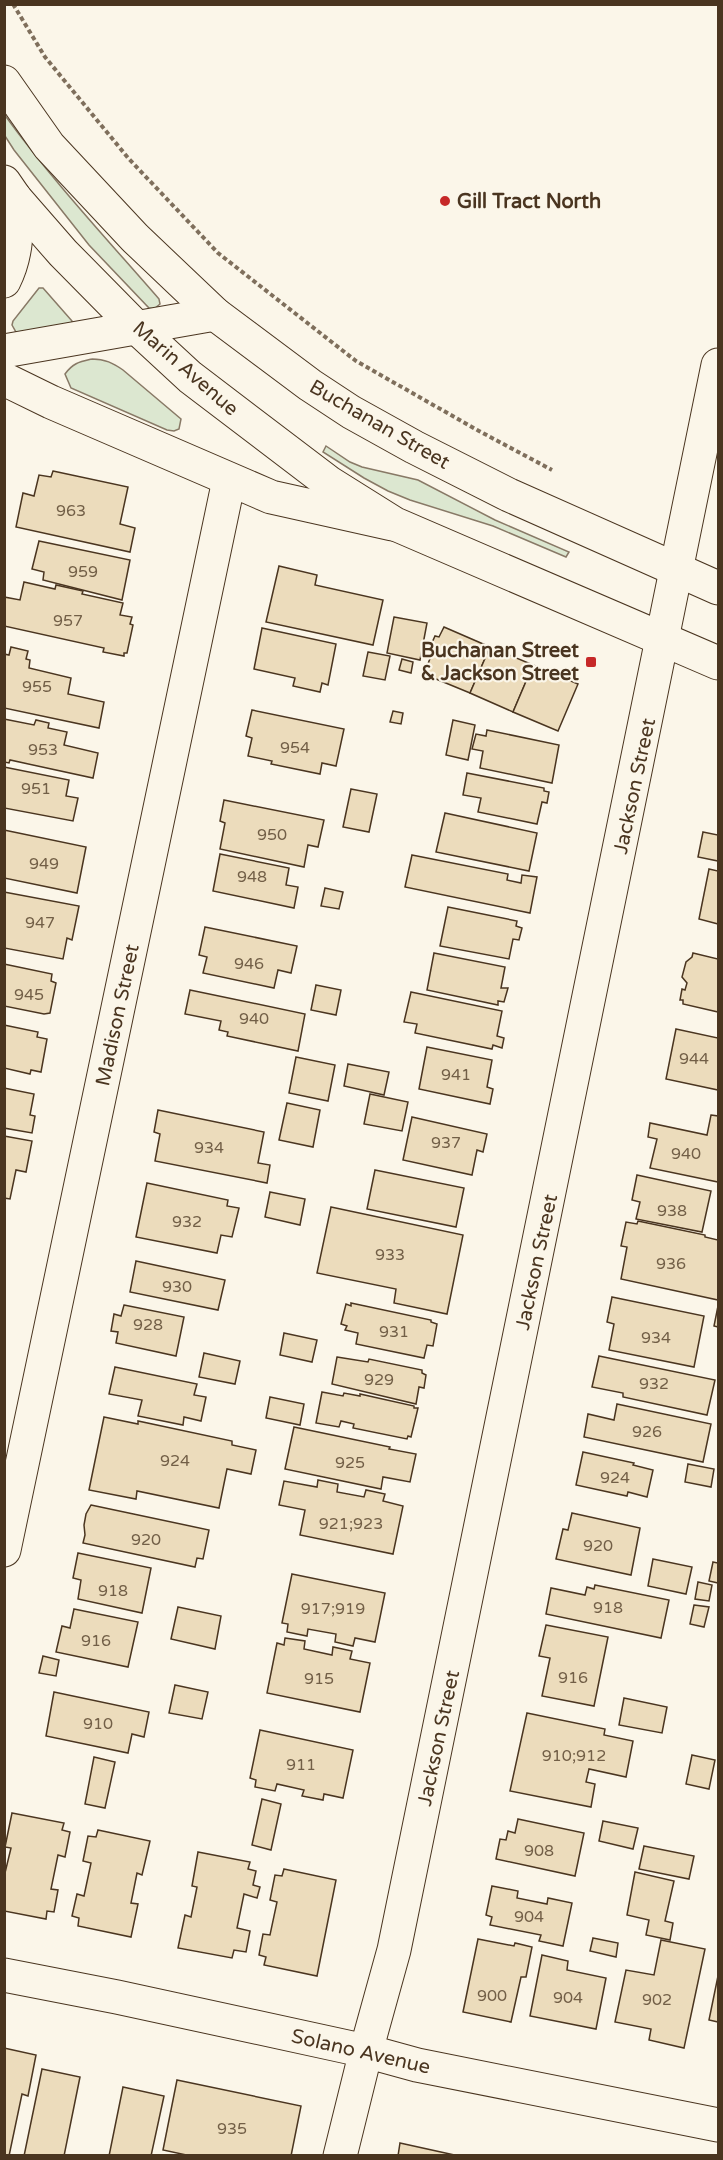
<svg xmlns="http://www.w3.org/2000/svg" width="723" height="2160" viewBox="0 0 723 2160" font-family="'Varela Round',sans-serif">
	<rect width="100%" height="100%" fill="#fbf6e9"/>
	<g fill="#dce7d0" stroke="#887966" stroke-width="1.5">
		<path d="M4,114C51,179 106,238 159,299L160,304L154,309L149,308L89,245L14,150L5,136Z"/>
		<path d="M39,288H43L72,321V324L23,334L16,332L12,325L13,321Z"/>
		<path d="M92,359C105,359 113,363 123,370L181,419L179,429L174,431L167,430L71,388L65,374C73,363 79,362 92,359Z"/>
		<path d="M326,446L350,462L362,467L418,480L495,520L569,552L566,557L493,526L410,500L388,491L364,478L323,452Z"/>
	</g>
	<g fill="#ecdcbc" stroke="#4a3520" stroke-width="1.5">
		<path d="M53,471L128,487L120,524L135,528L130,552L16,527L23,493L34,496L39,475L51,477Z"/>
		<path d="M39,541L130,560L122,600L43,580L44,572L32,569Z"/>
		<path d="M279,566L317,575L315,585L383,600L373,645L266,622Z"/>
		<path d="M24,582L55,589L56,585L83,591L82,594L123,603L120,615L132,617L130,624L133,625L127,653H124V656L103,652L104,648L4,626V597L20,600Z"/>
		<path d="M394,617L427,623L420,660L387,653Z"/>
		<path d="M444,627L490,647L470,693L424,674L431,656L427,654L435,636L439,637Z"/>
		<path d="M262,628L336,644L328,685L322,683L320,692L293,686L295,678L254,669Z"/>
		<path d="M11,647L28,651L26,659L30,660L29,668L71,678L68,694L104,702L99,728L4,708V654L9,655Z"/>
		<path d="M490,647L533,665L513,712L470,693Z"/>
		<path d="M368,652L390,656L385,680L363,676Z"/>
		<path d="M402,659L413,662L411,673L399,670Z"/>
		<path d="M533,665L578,684L558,731L513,712Z"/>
		<path d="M252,710L344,729L336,766L322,763L320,774L271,764L272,761L248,756L252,738L246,736Z"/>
		<path d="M393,711L403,713L401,724L390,722Z"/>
		<path d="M4,719L34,725L36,720L49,723L48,728L67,732L64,745L98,753L93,778L10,760L9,763L4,762Z"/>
		<path d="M453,720L475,725L468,760L446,755Z"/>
		<path d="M487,730L559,745L552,783L480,768L483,751L472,749L476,734L486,736Z"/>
		<path d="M4,767L69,780L66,796L78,798L73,821L4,808Z"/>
		<path d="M467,773L544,788V791L549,792L547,803L542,802L537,824L478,812L481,798L463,795Z"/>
		<path d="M351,789L377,794L369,832L343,827Z"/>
		<path d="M224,800L324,820L318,847L308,845L304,867L220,849L225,823L220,821Z"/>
		<path d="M445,813L537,833L529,871L436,852Z"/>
		<path d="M4,830L86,847L77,893L4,878Z"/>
		<path d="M703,832L718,835V861L698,857Z"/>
		<path d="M220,854L289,868L286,885L298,887L294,908L213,891Z"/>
		<path d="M412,855L508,874L507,880L521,883L522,875L537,877L530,913L405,887Z"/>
		<path d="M709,869L718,871V924L699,919Z"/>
		<path d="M325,888L343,892L339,909L321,906Z"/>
		<path d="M4,892L79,906L72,940L67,938L63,959L4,948Z"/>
		<path d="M448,907L517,921L516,926L522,928L519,940L513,939L509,959L440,946Z"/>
		<path d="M205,927L297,946L291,973L278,970L274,988L203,973L207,957L199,955Z"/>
		<path d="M434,953L505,967L501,988H508L504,1002L498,1001V1005L427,990Z"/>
		<path d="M693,953L718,959V1012L683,1004V1000H680L682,989L685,990L687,983L682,977L686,962L692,957Z"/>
		<path d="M4,964L52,974L51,981L56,983L50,1013L44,1014L4,1006Z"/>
		<path d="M316,985L341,990L336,1015L311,1010Z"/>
		<path d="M190,990L305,1014L298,1051L227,1036L228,1032L219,1030L221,1021L185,1014Z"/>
		<path d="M411,992L502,1011L497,1036L504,1038L502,1048L493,1045L492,1049L415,1033L417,1024L404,1022Z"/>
		<path d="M4,1025L38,1032L37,1037L47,1039L41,1072L31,1070L30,1074L4,1068Z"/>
		<path d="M676,1029L718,1038V1090L666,1079Z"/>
		<path d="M427,1047L492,1060L487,1087L493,1089L490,1104L419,1089Z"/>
		<path d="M296,1057L335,1065L328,1101L289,1093Z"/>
		<path d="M348,1064L389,1072L384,1095L344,1086Z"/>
		<path d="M4,1088L34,1094L30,1115L35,1116L32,1133L4,1128Z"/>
		<path d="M370,1094L408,1102L402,1131L364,1124Z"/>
		<path d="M287,1103L320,1110L313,1147L279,1140Z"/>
		<path d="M158,1110L264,1132L258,1163L270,1165L267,1183L155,1161L160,1134L154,1132Z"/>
		<path d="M711,1115L718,1116V1182L650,1168L657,1139L648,1137L650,1123L707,1135Z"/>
		<path d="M412,1117L487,1134L483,1152L477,1150L472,1175L403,1160Z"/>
		<path d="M4,1136L32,1141L26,1172L16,1170L10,1199L4,1198Z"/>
		<path d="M375,1170L464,1188L456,1227L367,1209Z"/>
		<path d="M637,1175L711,1191L702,1232L636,1219L640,1202L632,1200Z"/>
		<path d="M147,1183L228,1200L227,1206L239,1208L232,1237L221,1235L217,1253L136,1237Z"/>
		<path d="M270,1192L305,1199L300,1225L265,1217Z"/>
		<path d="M331,1207L463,1235L447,1314L394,1303L396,1289L317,1273Z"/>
		<path d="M638,1221L705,1235V1237L718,1240V1300L621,1279L627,1247L621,1246L626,1222L637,1224Z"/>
		<path d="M136,1261L225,1280L218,1310L130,1292Z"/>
		<path d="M612,1297L704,1316L694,1367L609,1350L614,1324L607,1322Z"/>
		<path d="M351,1303L431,1320V1322L437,1324L433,1346L427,1345L424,1358L356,1344L358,1333L345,1330L347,1326L341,1324L346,1304L351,1306Z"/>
		<path d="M124,1305L184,1317L176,1356L116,1343L118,1332L111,1331L114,1314L121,1316Z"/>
		<path d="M718,1306V1327L714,1326Z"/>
		<path d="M284,1333L317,1340L312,1362L280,1355Z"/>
		<path d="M204,1353L240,1361L235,1384L199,1377Z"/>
		<path d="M599,1356L715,1380L707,1415L623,1397V1393L592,1387Z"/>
		<path d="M337,1357L368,1362L369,1359L422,1370V1373L426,1375L424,1388L419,1387L416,1404L332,1384Z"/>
		<path d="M115,1367L197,1384L194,1395L206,1397L201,1421L184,1417L183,1425L138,1416L142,1400L109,1394Z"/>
		<path d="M322,1392L343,1396L344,1393L360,1396V1394L414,1406V1408H418L411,1437L408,1436L407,1439L353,1428L354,1424L341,1421L339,1427L316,1423Z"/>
		<path d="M270,1397L304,1404L300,1425L266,1418Z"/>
		<path d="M617,1404L711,1424L703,1462L584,1437L588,1414L614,1420Z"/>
		<path d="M104,1417L138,1424V1421L232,1441V1445L256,1450L251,1474L227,1469L219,1508L137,1491L136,1499L89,1490Z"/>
		<path d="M294,1427L390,1447L389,1449L416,1454L410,1482L383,1477L381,1489L285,1469Z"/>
		<path d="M583,1452L634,1463L633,1465L653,1470L647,1497L628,1492L627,1496L576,1485Z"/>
		<path d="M688,1464L714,1469L711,1487L685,1482Z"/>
		<path d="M318,1480L338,1484L337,1492L364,1497L366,1490L385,1494L383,1501L403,1506L393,1554L300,1535L305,1510L279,1505L284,1481L317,1487Z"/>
		<path d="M91,1505L209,1530L203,1559L197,1558L195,1567L83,1543L85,1535L84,1525L86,1514Z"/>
		<path d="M572,1513L640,1528L631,1575L556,1559L563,1529L568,1530Z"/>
		<path d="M78,1553L151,1568L142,1613L78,1599L81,1580L73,1578Z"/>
		<path d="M653,1559L692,1567L686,1594L648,1586Z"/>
		<path d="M713,1562L718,1563V1583L709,1581Z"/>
		<path d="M292,1574L385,1593L375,1642L355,1638L353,1646L335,1642L336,1634L308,1629L307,1636L287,1632L288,1624L282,1623Z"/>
		<path d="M698,1582L712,1585L709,1601L695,1599Z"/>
		<path d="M595,1585L669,1600L661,1638L546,1614L551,1588L585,1595L587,1587L594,1589Z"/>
		<path d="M694,1605L709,1607L704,1627L690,1624Z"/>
		<path d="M178,1607L221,1616L215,1649L171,1639Z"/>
		<path d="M74,1609L138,1622L128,1667L56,1652L62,1626L70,1628Z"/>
		<path d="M546,1625L608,1637L594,1706L542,1696L550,1658L539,1656Z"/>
		<path d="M285,1638L305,1641L304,1649L332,1655L333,1647L352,1651L350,1659L370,1663L360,1712L267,1693L277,1643L284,1645Z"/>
		<path d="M43,1656L59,1660L56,1676L39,1673Z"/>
		<path d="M175,1685L208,1692L202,1719L169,1713Z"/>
		<path d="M54,1692L149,1712L144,1737L132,1734L128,1753L46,1736Z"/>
		<path d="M624,1698L667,1707L662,1733L619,1725Z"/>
		<path d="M527,1713L605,1729L604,1735L633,1741L626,1777L589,1769L586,1782L595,1784L591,1807L510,1791Z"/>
		<path d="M260,1730L353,1750L343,1798L324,1794L323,1800L302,1796L304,1790L277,1784L275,1791L255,1787L256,1780L250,1778Z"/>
		<path d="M692,1755L715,1760L709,1789L686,1784Z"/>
		<path d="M94,1757L115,1762L105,1808L85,1804Z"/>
		<path d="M262,1799L281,1804L271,1850L252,1845Z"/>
		<path d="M12,1813L64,1823L62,1830L70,1832L65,1857L58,1855L51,1889L58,1890L54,1912L47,1911L46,1919L4,1911V1877L11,1848L5,1847Z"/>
		<path d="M518,1819L584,1833L575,1876L496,1859L500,1839L506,1840L508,1831L515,1833Z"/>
		<path d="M603,1821L638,1828L633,1849L599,1841Z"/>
		<path d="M98,1830L150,1841L142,1875L137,1873L131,1903L138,1904L131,1937L78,1926L79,1918L72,1916L77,1894L84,1896L91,1863L83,1861L88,1836L96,1837Z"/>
		<path d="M644,1846L694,1856L689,1879L639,1869Z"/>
		<path d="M198,1852L250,1862L248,1869L256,1871L253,1885L260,1887L257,1898L244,1894L237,1928L250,1931L246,1952L234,1950L232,1958L178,1948L185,1915L191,1917L197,1887L192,1886Z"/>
		<path d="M284,1869L336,1880L317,1976L264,1965L266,1957L259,1955L263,1934L270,1935L277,1902L270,1900L275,1875L282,1876Z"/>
		<path d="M635,1872L674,1881L665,1921L673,1923L670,1940L646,1935L649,1920L627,1915Z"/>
		<path d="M492,1886L518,1891L517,1898L547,1904L548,1898L572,1903L563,1946L539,1941L541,1935L490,1925L492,1917L486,1915Z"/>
		<path d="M593,1938L618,1943L616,1957L590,1951Z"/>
		<path d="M478,1939L514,1946L515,1943L532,1947L526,1977H521L511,2022L463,2012Z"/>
		<path d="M661,1940L705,1949L684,2048L649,2040L651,2029L615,2022L626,1970L654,1975Z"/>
		<path d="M542,1955L568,1961L567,1970L606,1978L596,2029L530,2016Z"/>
		<path d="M718,1976V2022L709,2020Z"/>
		<path d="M4,2048L36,2055L28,2096L22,2094L9,2156H4Z"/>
		<path d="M42,2069L80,2077L64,2156H24Z"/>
		<path d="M177,2080L301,2106L291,2156H191L163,2150Z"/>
		<path d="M123,2087L164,2096L151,2156H109Z"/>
		<path d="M400,2143L459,2156H398Z"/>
	</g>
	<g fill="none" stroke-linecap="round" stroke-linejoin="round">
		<defs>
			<g id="minor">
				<path d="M4,351L215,314"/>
				<path d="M4,379L51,402L271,497L392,524"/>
				<path d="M4,1550L229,480"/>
				<path d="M4,1975L117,1997L366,2051L417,2065L718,2125"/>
				<path d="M340,2156L366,2051L394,1950L718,365"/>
			</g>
			<g id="major">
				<path d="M4,82L49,146L135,238L215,314L310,385L351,412L414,447L509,495L718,588"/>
				<path d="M4,182L15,198L63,253L137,328L190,377L328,482L395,524L718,663"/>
				<path d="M4,281C18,253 17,227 15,198"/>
			</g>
		</defs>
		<use href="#minor" stroke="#4a3520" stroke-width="35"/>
		<use href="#major" stroke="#4a3520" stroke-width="35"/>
		<path stroke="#7f6f5c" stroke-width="4" stroke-dasharray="4.5 3" stroke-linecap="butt" d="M13,4L45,57L129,159L218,253L356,361L479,431L552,470"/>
		<use href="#minor" stroke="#fbf6e9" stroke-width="33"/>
		<use href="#major" stroke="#fbf6e9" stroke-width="33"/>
	</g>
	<g fill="#c62828" stroke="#fbf6e9" stroke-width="2">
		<circle cx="445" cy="201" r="6"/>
		<rect x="585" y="656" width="12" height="12" rx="3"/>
	</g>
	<g text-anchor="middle" stroke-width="4.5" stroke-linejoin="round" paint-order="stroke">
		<g font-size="16" fill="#725f47">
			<text x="71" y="516">963</text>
			<text x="83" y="577">959</text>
			<text x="68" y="626">957</text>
			<text x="37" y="692">955</text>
			<text x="295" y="753">954</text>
			<text x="43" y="755">953</text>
			<text x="36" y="794">951</text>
			<text x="272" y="840">950</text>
			<text x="44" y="869">949</text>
			<text x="252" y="882">948</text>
			<text x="40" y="928">947</text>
			<text x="249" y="969">946</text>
			<text x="29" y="1000">945</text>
			<text x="254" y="1024">940</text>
			<text x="694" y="1064">944</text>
			<text x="456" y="1080">941</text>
			<text x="446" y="1148">937</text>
			<text x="209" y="1153">934</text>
			<text x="686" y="1159">940</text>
			<text x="672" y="1216">938</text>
			<text x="187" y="1227">932</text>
			<text x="390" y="1260">933</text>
			<text x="671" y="1269">936</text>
			<text x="177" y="1292">930</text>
			<text x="148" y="1330">928</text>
			<text x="394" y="1337">931</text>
			<text x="656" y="1343">934</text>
			<text x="379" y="1385">929</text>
			<text x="654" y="1389">932</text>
			<text x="647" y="1437">926</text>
			<text x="175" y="1466">924</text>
			<text x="350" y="1468">925</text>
			<text x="615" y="1483">924</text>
			<text x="351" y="1529">921;923</text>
			<text x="146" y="1545">920</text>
			<text x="598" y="1551">920</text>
			<text x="113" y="1596">918</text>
			<text x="608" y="1613">918</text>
			<text x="333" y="1614">917;919</text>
			<text x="96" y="1646">916</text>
			<text x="573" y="1683">916</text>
			<text x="319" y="1684">915</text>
			<text x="98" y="1729">910</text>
			<text x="574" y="1761">910;912</text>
			<text x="301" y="1770">911</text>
			<text x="539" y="1856">908</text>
			<text x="529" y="1922">904</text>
			<text x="492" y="2001">900</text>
			<text x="568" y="2003">904</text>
			<text x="657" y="2005">902</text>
			<text x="232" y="2134">935</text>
		</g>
		<g font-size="20" font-weight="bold" fill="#4a3520" stroke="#fbf6e9" text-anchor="start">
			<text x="457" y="208">Gill Tract North</text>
			<text x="579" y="657" text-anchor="end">Buchanan Street<tspan x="579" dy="23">&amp; Jackson Street</tspan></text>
		</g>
		<g font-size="20" fill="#4a3520" stroke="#fbf6e9">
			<text transform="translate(186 368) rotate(41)" y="7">Marin Avenue</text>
			<text transform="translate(380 424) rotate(30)" y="7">Buchanan Street</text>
			<text transform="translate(634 786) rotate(-78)" y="7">Jackson Street</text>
			<text transform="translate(117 1015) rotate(-78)" y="7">Madison Street</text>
			<text transform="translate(536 1262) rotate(-78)" y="7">Jackson Street</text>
			<text transform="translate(438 1738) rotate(-78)" y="7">Jackson Street</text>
			<text transform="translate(361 2051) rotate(13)" y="7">Solano Avenue</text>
		</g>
	</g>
	<rect width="723" height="2160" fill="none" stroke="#4a3520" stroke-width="12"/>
</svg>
